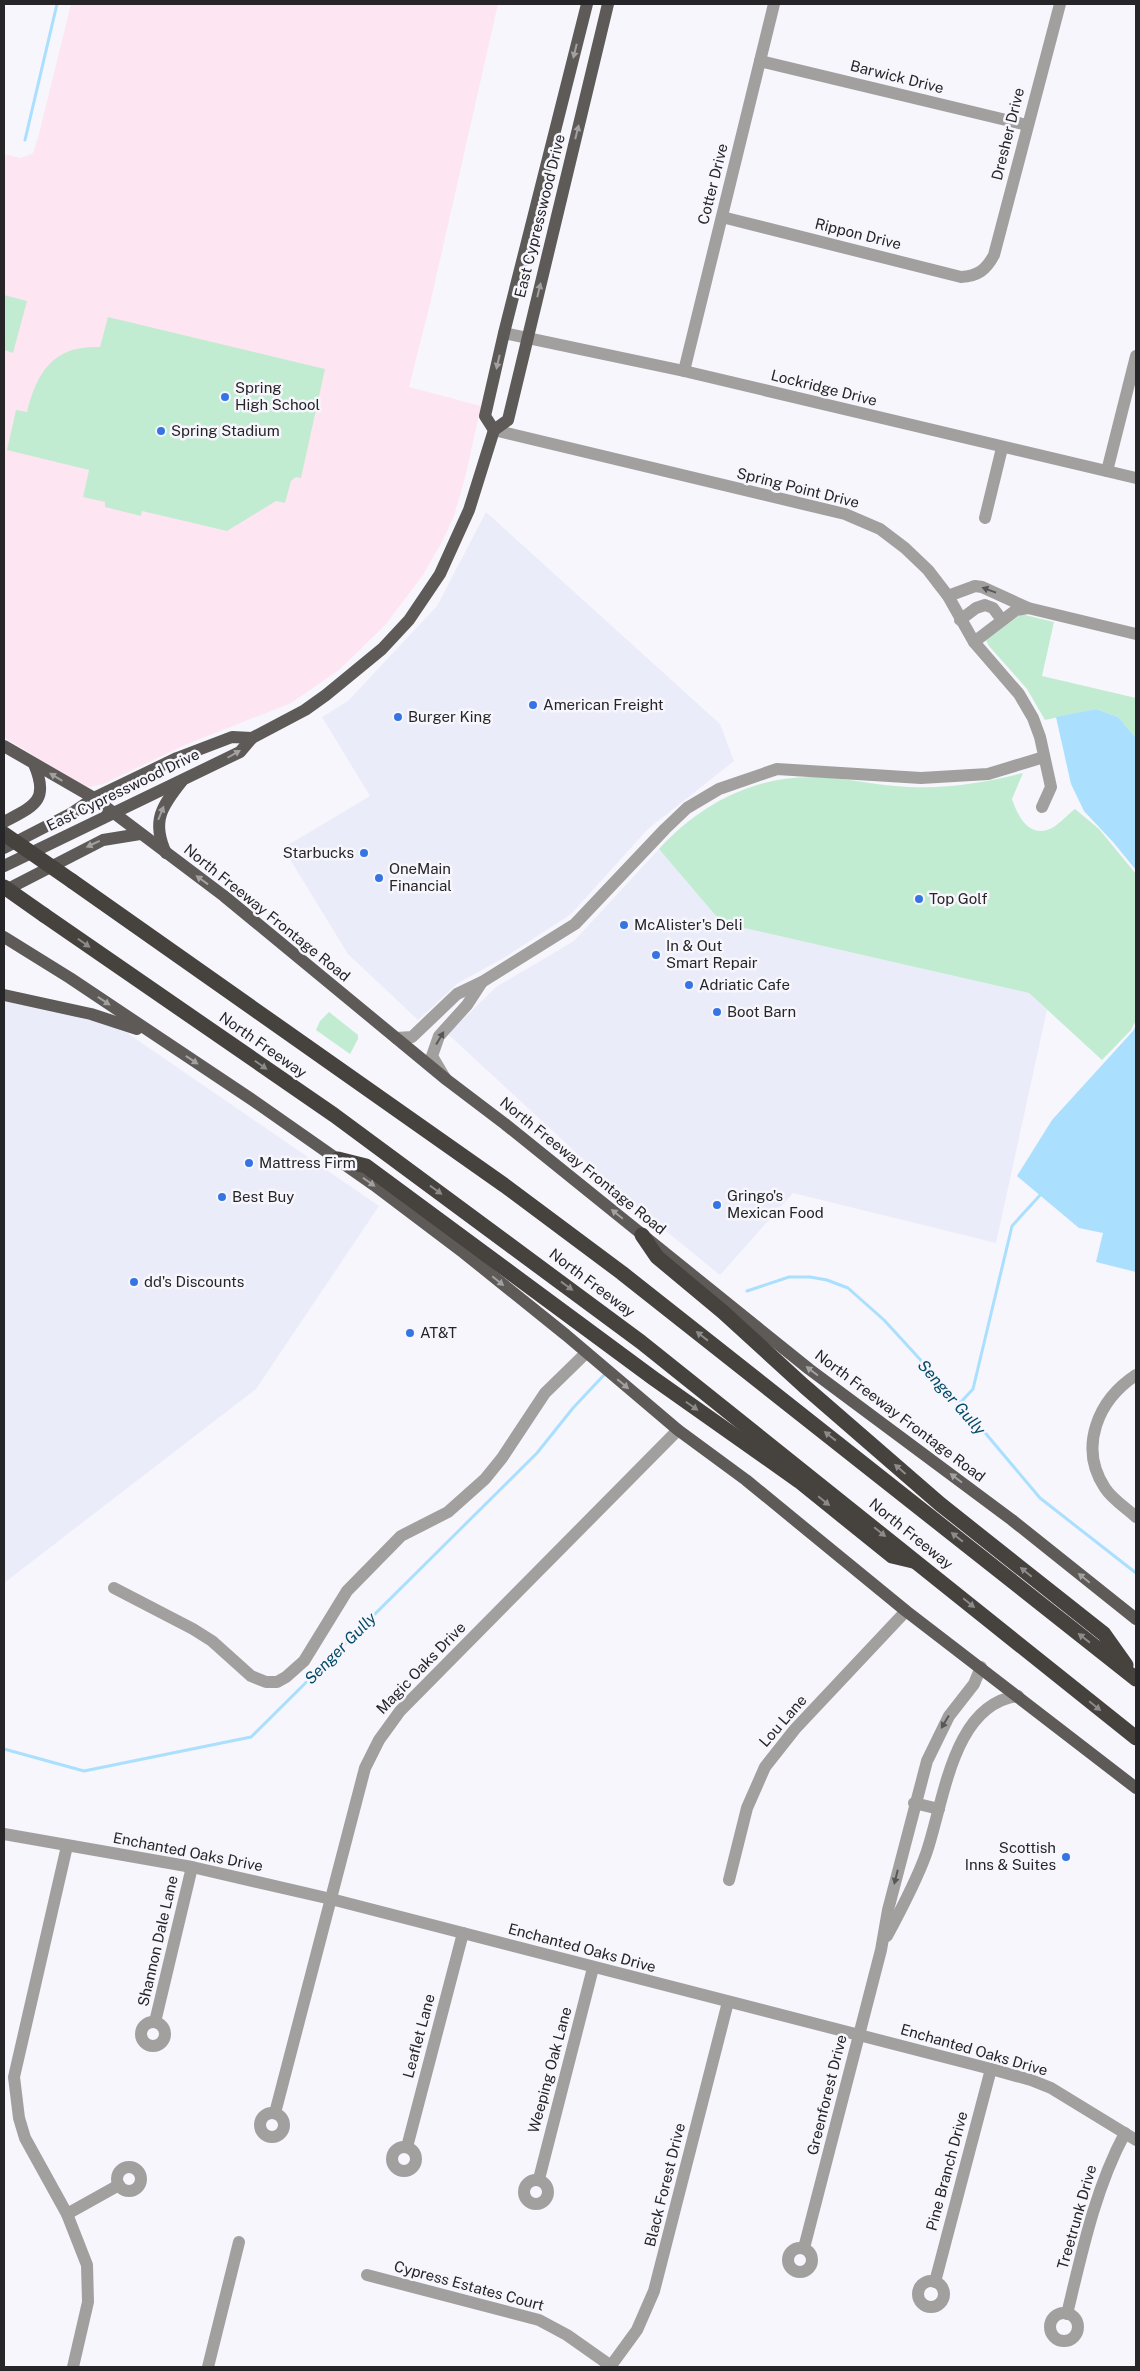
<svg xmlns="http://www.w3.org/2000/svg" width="1140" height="2371" viewBox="0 0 1140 2371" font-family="'Public Sans',sans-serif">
	<rect width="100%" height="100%" fill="#f6f6fc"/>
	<g fill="#eaecf9">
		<path d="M486,512L720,724L734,761L648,829L571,914L504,958L458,983L418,1020L348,954L283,848L370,796L322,717L348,701L437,606Z"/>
		<path d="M659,849L722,923L1029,993L1047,1010L996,1243L793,1193L720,1275L624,1197L448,1034L496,987L574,941Z"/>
		<path d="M4,1000L108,1023L120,1028L379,1206L256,1389L4,1583Z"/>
	</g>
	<path fill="#fde6f2" d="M71,4H498L430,304L409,387L481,406L466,474L454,516L443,540L423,575L386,624L339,670L291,703L185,745L103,784L89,787L77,783L4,737V154L21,158L33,153L39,134Z"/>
	<g fill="#c2ecd1">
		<path d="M4,295L27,301L13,353L4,350Z"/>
		<path d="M108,317L325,369L301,478L296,477L291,481L285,503L276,501L227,531L142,511L141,516L105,507V502L83,497L89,470L7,450L16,410L27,412C37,371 54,345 100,347Z"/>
		<path d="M1021,614L1054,622L1042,676L1136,698V738L1118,717L1096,709L1045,720L1027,689L989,646L986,640Z"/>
		<path d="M1023,773L1012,799C1017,814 1027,836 1047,830C1056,828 1067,815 1075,809L1099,829L1136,874V1020L1131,1030L1102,1060L1029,993L722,923L659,849C699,805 754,775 816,777C847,778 879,786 910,787C948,789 987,782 1023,773Z"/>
		<path d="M329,1012L358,1035V1039L350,1054L316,1030L320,1021Z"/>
	</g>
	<g fill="#aadffe">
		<path d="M1096,709L1118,717L1136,738V870L1113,842L1084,811L1071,784L1056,717Z"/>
		<path d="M1136,1025V1272L1096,1262L1103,1233L1079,1228L1017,1176L1052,1120L1133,1031Z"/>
	</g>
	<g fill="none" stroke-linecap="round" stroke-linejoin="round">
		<g stroke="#aadffe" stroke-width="3">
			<path d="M25,140L57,4"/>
			<path d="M747,1291L789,1277H810L827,1280L848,1288L884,1320L960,1403L1040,1498L1136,1573"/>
			<path d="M960,1403L973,1389L1012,1226L1042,1193"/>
			<path d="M4,1749L84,1771L251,1737L537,1453L573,1408L604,1375"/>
		</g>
		<g stroke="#a2a09f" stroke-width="12">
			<path d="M760,61L1027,125"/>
			<path d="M722,217L961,277C978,276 986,270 994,255L1060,4"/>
			<path d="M504,333L684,371L1136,478"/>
			<path d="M684,371L774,4"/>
			<path d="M494,430L845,514L880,529L905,548L928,570L948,596L974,642L1019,694L1033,718L1040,737L1051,787L1042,807"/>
			<path d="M1107,471L1136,356"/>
			<path d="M985,518L1002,448"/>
			<path d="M948,596L975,586L982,587L1028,608L1136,634"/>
			<path d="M960,620L976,608L985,605L993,608L1002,620"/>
			<path d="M974,642L1016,610L1028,608"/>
			<path d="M396,1038L412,1037L457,994L482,982L575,924L665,829L687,808L719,789L777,769L921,778L988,774L1044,757"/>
			<path d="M445,1078L432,1056L439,1036L467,1005L482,982"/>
			<path d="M1136,1375C1098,1400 1078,1447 1105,1488C1112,1499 1126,1508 1136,1517"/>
			<path d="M114,1588L193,1629L212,1641L251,1676L266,1682H277L286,1677L304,1661L347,1591L401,1536L448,1512L485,1479L502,1458L545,1393L586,1353"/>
			<path d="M914,1803L939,1809"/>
			<path d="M4,1834L192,1867L331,1899L991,2069L1031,2080L1051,2088L1136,2140"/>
			<path d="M67,1846L14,2077L19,2118L25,2138L67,2214L87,2265L88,2302L73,2367"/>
			<path d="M729,1880L747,1808L765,1767L795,1729L906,1611"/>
			<path d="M887,1936C901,1910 916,1882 926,1854C944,1803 952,1704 1018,1696"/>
			<path d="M155,2022L192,1867"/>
			<circle cx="153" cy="2034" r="12"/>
			<circle cx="272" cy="2125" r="12"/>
			<path d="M275,2113L365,1768L379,1740L400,1711L678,1430"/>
			<circle cx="404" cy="2159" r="12"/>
			<path d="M407,2147L463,1933"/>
			<circle cx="129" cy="2179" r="12"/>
			<path d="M539,2179L593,1968"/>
			<circle cx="536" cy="2192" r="12"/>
			<path d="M67,2214L119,2185"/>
			<circle cx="800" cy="2260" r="12"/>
			<path d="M804,2248L881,1950L888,1910L927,1761L949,1716L974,1684L981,1667"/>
			<path d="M367,2275L539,2320L567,2335L611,2366"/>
			<circle cx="931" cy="2294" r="13"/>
			<path d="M935,2282L991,2069"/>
			<circle cx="1064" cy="2327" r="14"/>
			<path d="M1067,2314C1082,2252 1095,2189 1125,2133"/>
			<path d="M208,2367L239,2242"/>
			<path d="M610,2367L637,2330L654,2291L728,2002"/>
		</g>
		<g stroke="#5e5a57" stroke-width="12">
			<path d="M494,430L485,416L504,333L587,4"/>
			<path d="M4,746L94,798L224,896L447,1080L505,1124L809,1369L1012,1520L1136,1619"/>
			<path d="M4,822C34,806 50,801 34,764"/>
			<path d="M4,848L72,813L94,798L177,758L232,737L252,738"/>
			<path d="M166,853C151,821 162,806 182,781"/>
			<path d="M4,866L240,752L252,738L305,710L326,695L382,649L409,620L440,574L469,510L494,430L508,420L608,4"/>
			<path d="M4,891L103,840L140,834"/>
			<path d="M4,937L70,978L254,1101L374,1185L464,1253L566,1335L678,1430L746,1480L906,1611L1136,1788"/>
			<path d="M4,995L91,1014L137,1029"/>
		</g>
		<g stroke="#46423e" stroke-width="15">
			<path d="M72,881L504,1185L622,1273L1136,1679"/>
			<path d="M44,915L334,1115L641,1342L1136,1738"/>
			<path d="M338,1159L366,1166L653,1378L799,1481L892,1556L913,1561"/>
			<path d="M642,1235L657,1257L723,1312L804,1386L940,1504L1104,1634L1126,1665"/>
		</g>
		<g stroke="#46423e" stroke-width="15">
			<path d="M4,834L72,881"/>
			<path d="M4,887L44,915"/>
		</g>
	</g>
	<defs><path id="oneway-solid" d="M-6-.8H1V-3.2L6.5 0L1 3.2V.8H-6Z" transform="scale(1.25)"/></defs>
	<g fill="#a2a0a1">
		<use href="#oneway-solid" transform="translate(575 51) rotate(104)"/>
		<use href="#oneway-solid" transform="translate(577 132) rotate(-76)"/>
		<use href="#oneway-solid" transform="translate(539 290) rotate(-76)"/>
		<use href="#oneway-solid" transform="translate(498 362) rotate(103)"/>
		<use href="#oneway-solid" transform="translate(234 754) rotate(-30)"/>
		<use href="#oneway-solid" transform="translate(56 777) rotate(-149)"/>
		<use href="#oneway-solid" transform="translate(161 813) rotate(-68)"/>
		<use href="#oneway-solid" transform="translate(93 844) rotate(155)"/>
		<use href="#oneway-solid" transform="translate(202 880) rotate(-144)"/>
		<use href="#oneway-solid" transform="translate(104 1001) rotate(34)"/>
		<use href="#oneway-solid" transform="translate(192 1060) rotate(34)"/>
		<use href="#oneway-solid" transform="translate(369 1182) rotate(35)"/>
		<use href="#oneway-solid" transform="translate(617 1214) rotate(-141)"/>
		<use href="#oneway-solid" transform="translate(498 1281) rotate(39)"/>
		<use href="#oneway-solid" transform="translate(812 1371) rotate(-143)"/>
		<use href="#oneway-solid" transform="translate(623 1384) rotate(40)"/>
		<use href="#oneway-solid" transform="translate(956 1478) rotate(-143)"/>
		<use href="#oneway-solid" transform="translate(1084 1578) rotate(-141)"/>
	</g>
	<g fill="#585758">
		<use href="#oneway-solid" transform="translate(989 590) rotate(-160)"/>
		<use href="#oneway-solid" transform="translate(440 1038) rotate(-59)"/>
		<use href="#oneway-solid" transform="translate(945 1722) rotate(121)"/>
		<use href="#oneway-solid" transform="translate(896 1877) rotate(104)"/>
	</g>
	<g fill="#8c8a8a">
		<use href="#oneway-solid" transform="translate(84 943) rotate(35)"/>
		<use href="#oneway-solid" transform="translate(261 1065) rotate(35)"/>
		<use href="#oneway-solid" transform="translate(436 1190) rotate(36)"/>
		<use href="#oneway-solid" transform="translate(567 1286) rotate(36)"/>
		<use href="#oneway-solid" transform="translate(702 1336) rotate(-142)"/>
		<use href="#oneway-solid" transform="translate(692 1406) rotate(35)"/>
		<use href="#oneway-solid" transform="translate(830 1436) rotate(-142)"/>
		<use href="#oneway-solid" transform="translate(900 1469) rotate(-139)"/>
		<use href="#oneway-solid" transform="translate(824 1501) rotate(39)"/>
		<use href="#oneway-solid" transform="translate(880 1532) rotate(39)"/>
		<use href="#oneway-solid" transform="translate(957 1537) rotate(-142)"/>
		<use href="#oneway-solid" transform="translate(1026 1572) rotate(-141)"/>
		<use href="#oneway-solid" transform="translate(969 1603) rotate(39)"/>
		<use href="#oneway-solid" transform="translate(1084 1638) rotate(-142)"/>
		<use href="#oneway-solid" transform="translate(1095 1706) rotate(39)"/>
	</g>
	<g fill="#3774e3" stroke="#f6f6fc" stroke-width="2">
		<circle cx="225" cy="397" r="5"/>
		<circle cx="161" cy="431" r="5"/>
		<circle cx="533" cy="705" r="5"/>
		<circle cx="398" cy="717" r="5"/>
		<circle cx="364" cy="853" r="5"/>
		<circle cx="379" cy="878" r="5"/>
		<circle cx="919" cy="899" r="5"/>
		<circle cx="624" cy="925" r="5"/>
		<circle cx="656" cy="955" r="5"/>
		<circle cx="689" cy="985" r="5"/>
		<circle cx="717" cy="1012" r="5"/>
		<circle cx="249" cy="1163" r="5"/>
		<circle cx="222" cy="1197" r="5"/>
		<circle cx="717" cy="1205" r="5"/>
		<circle cx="134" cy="1282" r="5"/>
		<circle cx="410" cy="1333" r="5"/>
		<circle cx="1066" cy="1857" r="5"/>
	</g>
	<g text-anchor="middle" stroke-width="5" stroke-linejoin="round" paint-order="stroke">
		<g font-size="15" fill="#262628" stroke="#f6f6fc">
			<text transform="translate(897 77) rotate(14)" y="5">Barwick Drive</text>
			<text transform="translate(1008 134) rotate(-76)" y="5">Dresher Drive</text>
			<text transform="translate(713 184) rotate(-76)" y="5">Cotter Drive</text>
			<text transform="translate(540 216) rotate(-76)" y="5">East Cypresswood Drive</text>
			<text transform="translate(858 234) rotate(14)" y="5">Rippon Drive</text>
			<text transform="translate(824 388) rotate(14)" y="5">Lockridge Drive</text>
			<text transform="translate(798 488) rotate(14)" y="5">Spring Point Drive</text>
			<text transform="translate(123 790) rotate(-26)" y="5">East Cypresswood Drive</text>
			<text transform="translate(267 913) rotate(39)" y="5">North Freeway Frontage Road</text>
			<text transform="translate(263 1045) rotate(35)" y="5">North Freeway</text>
			<text transform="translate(583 1166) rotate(39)" y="5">North Freeway Frontage Road</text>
			<text transform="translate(592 1283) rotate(37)" y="5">North Freeway</text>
			<text transform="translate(900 1416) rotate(37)" y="5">North Freeway Frontage Road</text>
			<text transform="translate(911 1534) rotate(39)" y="5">North Freeway</text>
			<text transform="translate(421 1668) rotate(-46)" y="5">Magic Oaks Drive</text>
			<text transform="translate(783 1721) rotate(-49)" y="5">Lou Lane</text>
			<text transform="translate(188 1852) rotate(11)" y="5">Enchanted Oaks Drive</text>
			<text transform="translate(158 1941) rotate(-77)" y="5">Shannon Dale Lane</text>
			<text transform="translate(582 1948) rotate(15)" y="5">Enchanted Oaks Drive</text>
			<text transform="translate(419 2036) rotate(-75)" y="5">Leaflet Lane</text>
			<text transform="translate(974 2050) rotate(16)" y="5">Enchanted Oaks Drive</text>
			<text transform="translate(550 2070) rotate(-75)" y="5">Weeping Oak Lane</text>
			<text transform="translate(827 2095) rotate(-76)" y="5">Greenforest Drive</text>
			<text transform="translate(947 2171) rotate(-75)" y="5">Pine Branch Drive</text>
			<text transform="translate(665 2185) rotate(-76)" y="5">Black Forest Drive</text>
			<text transform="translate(1077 2217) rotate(-74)" y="5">Treetrunk Drive</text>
			<text transform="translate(469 2286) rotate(15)" y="5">Cypress Estates Court</text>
		</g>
		<g font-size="15" fill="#262628" stroke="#f6f6fc" text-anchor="start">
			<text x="235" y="393">Spring<tspan x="235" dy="17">High School</tspan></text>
			<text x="171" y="436">Spring Stadium</text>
			<text x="543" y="710">American Freight</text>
			<text x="408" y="722">Burger King</text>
			<text x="354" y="858" text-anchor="end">Starbucks</text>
			<text x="389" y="874">OneMain<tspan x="389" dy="17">Financial</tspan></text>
			<text x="929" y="904">Top Golf</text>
			<text x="634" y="930">McAlister's Deli</text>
			<text x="666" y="951">In &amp; Out<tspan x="666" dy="17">Smart Repair</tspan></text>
			<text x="699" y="990">Adriatic Cafe</text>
			<text x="727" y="1017">Boot Barn</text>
			<text x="259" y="1168">Mattress Firm</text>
			<text x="727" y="1201">Gringo's<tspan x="727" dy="17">Mexican Food</tspan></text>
			<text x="232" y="1202">Best Buy</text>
			<text x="144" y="1287">dd's Discounts</text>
			<text x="420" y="1338">AT&amp;T</text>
			<text x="1056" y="1853" text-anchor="end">Scottish<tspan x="1056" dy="17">Inns &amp; Suites</tspan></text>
		</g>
		<g font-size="16" font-style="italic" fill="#034b68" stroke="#f6f6fc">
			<text transform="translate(952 1397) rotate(49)" y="6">Senger Gully</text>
			<text transform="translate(340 1648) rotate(-45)" y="6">Senger Gully</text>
		</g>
	</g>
	<rect width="1140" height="2371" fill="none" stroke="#262628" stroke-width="10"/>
</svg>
